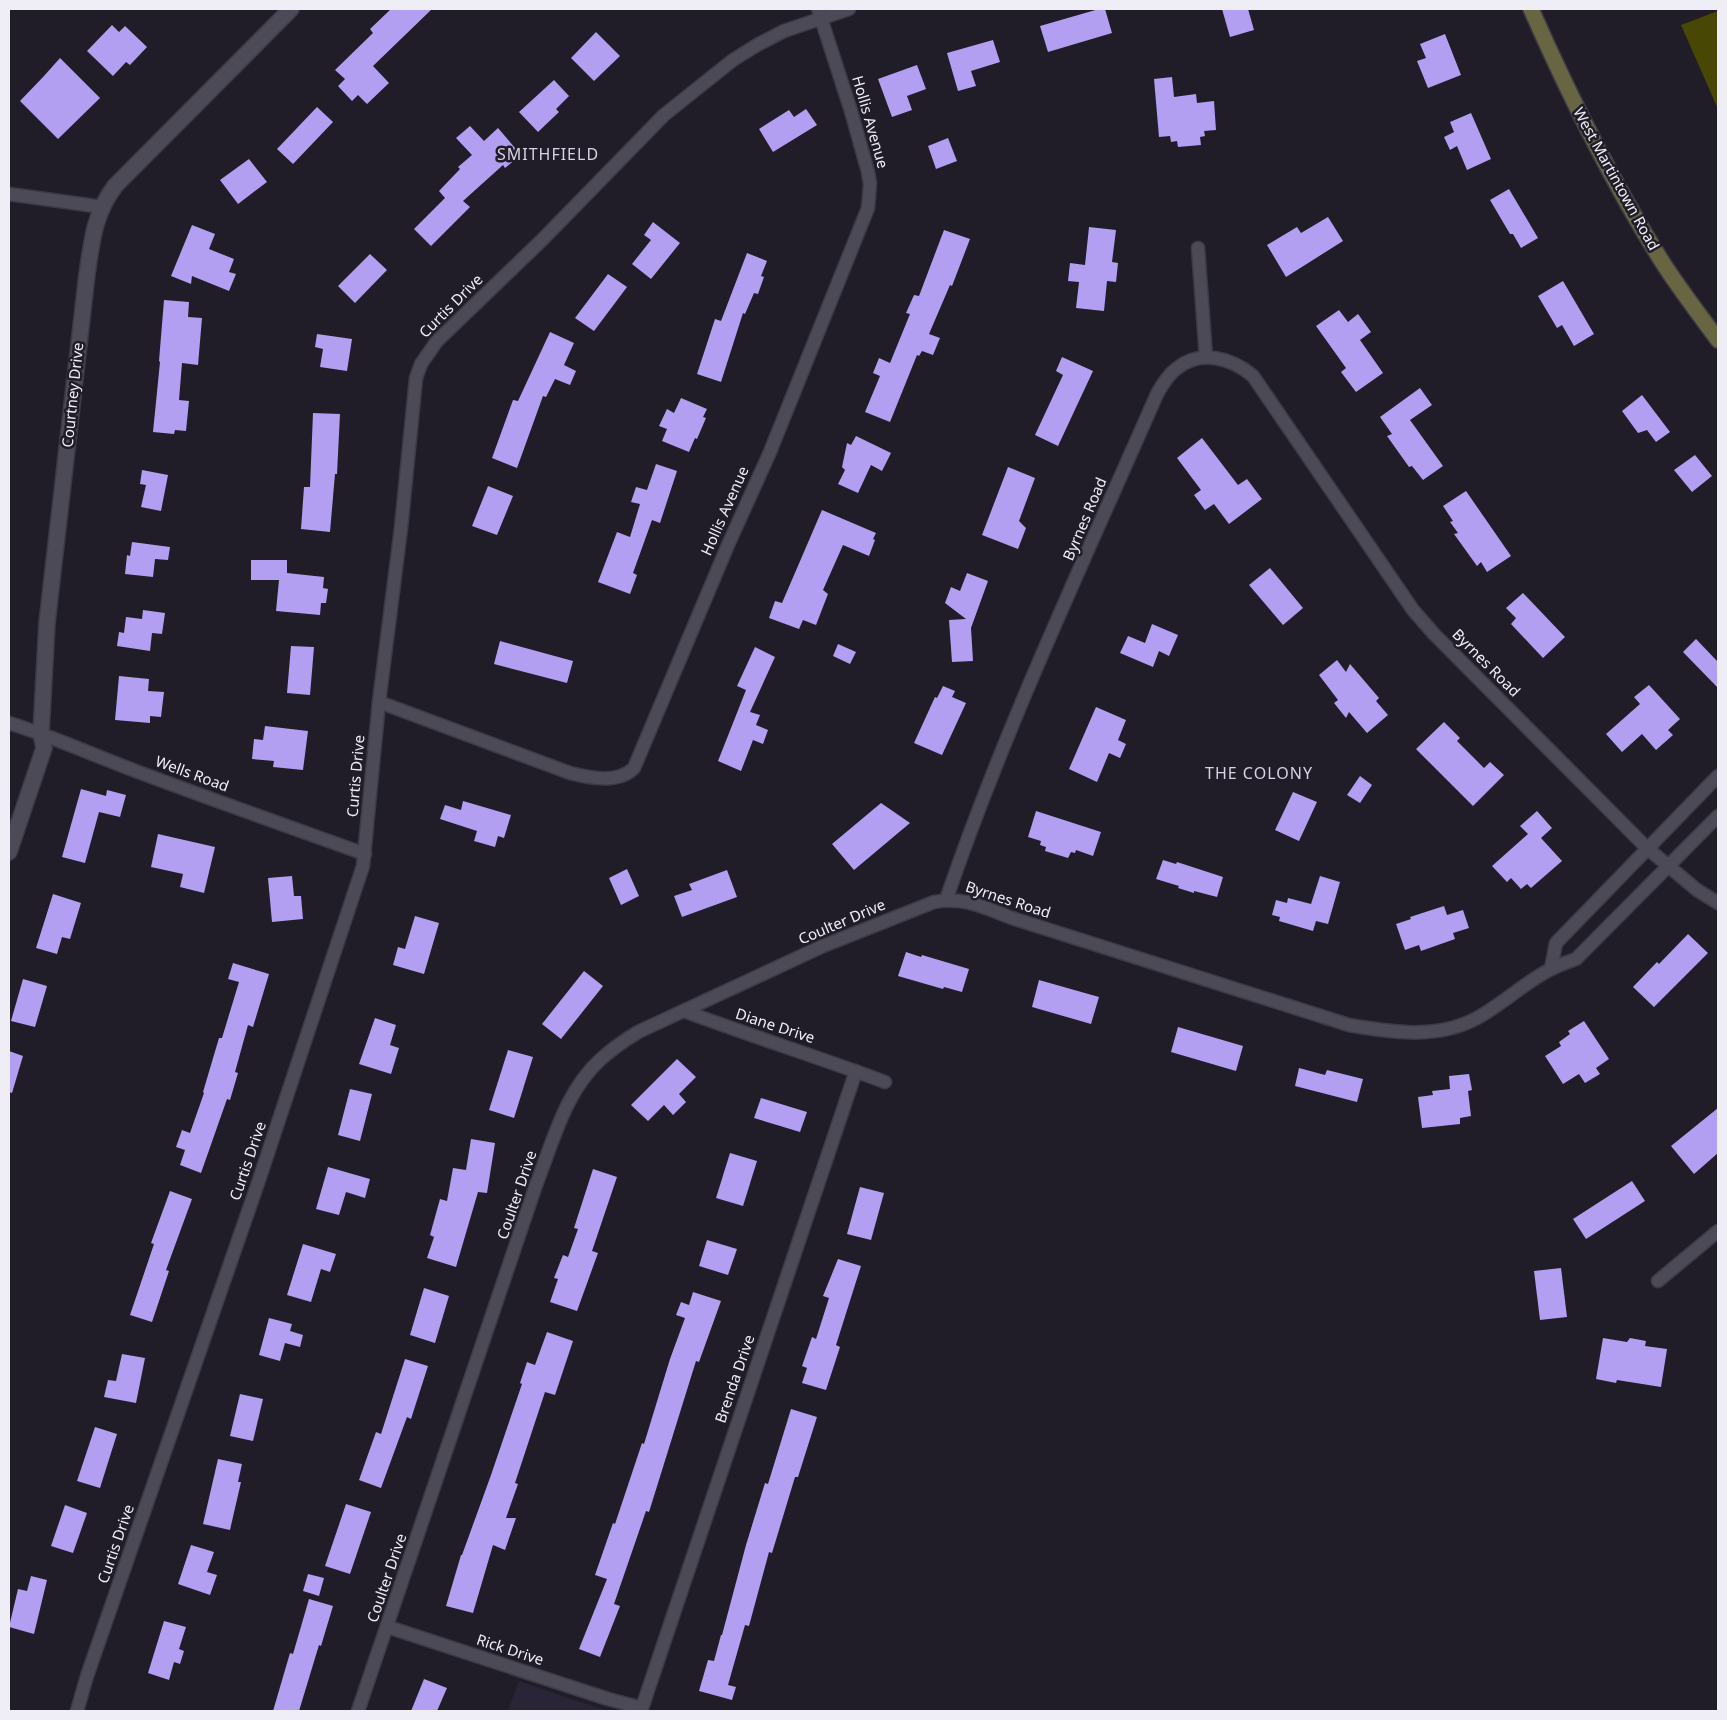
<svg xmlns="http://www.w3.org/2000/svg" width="1727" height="1720" viewBox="0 0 1727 1720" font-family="'Noto Sans',sans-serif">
	<rect width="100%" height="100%" fill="#201d29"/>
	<path fill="#292537" d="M519,1681L562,1696L608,1711H508Z"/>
	<path fill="#484703" d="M1718,11V109L1681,25Z"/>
	<g fill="#b29ff1">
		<path d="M391,9H432L373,66L389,83L367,104L358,95L352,101L338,86L345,79L335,70L373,33L370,29Z"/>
		<path d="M1099,9H1105L1112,33L1048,52L1040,26Z"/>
		<path d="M1222,9H1248L1254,30L1230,37Z"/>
		<path d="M112,25L119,32L125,26L147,47L130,65L126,62L113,76L87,51Z"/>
		<path d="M596,32L620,56L594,81L571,58Z"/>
		<path d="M1445,34L1461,75L1428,88L1417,61L1426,58L1420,44Z"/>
		<path d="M993,40L1000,62L971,71L976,86L958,91L947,53Z"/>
		<path d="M60,58L100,98L58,139L20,101L44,76Z"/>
		<path d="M917,65L926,89L907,96L912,110L892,117L878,79Z"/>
		<path d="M1172,77L1174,97L1196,94L1197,103L1214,101L1216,130L1204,131L1205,136L1200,137L1201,145L1178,147L1177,141L1171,142L1170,136L1159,137L1154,79Z"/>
		<path d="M554,80L569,96L556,109L559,112L538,132L519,112Z"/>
		<path d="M317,107L333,122L293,164L277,149Z"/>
		<path d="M806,109L817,125L773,152L759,129L789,110L794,117Z"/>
		<path d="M1471,113L1491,159L1467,170L1457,146L1450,150L1444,137L1454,132L1450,122Z"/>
		<path d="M470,126L484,141L498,128L521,155L505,168L503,165L463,201L470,207L431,246L414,229L445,198L439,191L460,169L458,167L472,155L456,138Z"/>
		<path d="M948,138L957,161L936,169L928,146Z"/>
		<path d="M249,159L267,182L238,204L220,180Z"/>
		<path d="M1509,189L1538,238L1521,248L1513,234H1510L1490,200Z"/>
		<path d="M1328,217L1343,241L1286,277L1267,245L1297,227L1301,233Z"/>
		<path d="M653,222L680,243L651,279L632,264L651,240L644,235Z"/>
		<path d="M192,225L215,234L209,249L234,259L229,272L236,274L229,291L192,276L191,284L171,276Z"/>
		<path d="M1089,227L1116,230L1112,262L1118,263L1116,282L1107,281L1104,311L1076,308L1079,282L1068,281L1070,263L1085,265Z"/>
		<path d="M944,230L970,239L952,286L950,285L929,334L940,338L933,355L922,351L919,356L917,355L890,422L865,412L880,376L873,373L879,358L890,363L910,314L906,313L914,295L919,296Z"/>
		<path d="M747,253L767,261L761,276L764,277L758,294L754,293L745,314L743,313L721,382L697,374L715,319L721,321Z"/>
		<path d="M370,254L387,270L355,303L338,286Z"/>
		<path d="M608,274L627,287L594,331L575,318Z"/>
		<path d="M1563,281L1594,334L1574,346L1562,325L1557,328L1538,296Z"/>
		<path d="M164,300L189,302L188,317L202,318L198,365L182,363L179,400L189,401L186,431L175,430L174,434L153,432L160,362L159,361Z"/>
		<path d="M1339,310L1348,322L1358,314L1371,332L1360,340L1383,373L1356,392L1341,372L1346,368L1316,326Z"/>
		<path d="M550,332L574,343L564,365L576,371L570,385L555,379L546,397L543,396L517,468L492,458L513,400L518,401Z"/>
		<path d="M317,334L352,339L347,371L320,367L323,349L315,347Z"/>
		<path d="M1062,357L1093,371L1058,446L1035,435L1063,375L1056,371Z"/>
		<path d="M1420,388L1432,405L1410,420L1443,466L1423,480L1412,466L1409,467L1387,436L1392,434L1380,417Z"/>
		<path d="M1642,395L1670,432L1656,442L1647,430L1638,433L1622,411Z"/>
		<path d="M681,398L707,409L703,417L706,418L697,439L695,438L689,452L662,441L667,429L659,426L667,409L674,413Z"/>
		<path d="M313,413L340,414L337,474H335L330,532L301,529L304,487H310Z"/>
		<path d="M856,436L891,453L882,471L871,465L858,493L838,484L845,470L842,467L847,443L851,445Z"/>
		<path d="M1202,438L1238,485L1247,479L1262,499L1229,524L1214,504L1205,510L1194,495L1201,490L1177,458Z"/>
		<path d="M1695,455L1712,476L1692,492L1674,470Z"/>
		<path d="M656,464L677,471L660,523L652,520L633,573L637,575L630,594L598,582L617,532L630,537L640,504L631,502L636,487L647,490Z"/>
		<path d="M1008,467L1035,478L1019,521L1026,528L1018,549L982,535Z"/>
		<path d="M142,470L168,475L161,511L141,507L146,485L140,484Z"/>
		<path d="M488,486L513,496L497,535L472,526Z"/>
		<path d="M1466,491L1511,556L1487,572L1481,562L1477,566L1454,534L1458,533L1450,522L1453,521L1443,506Z"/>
		<path d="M822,510L876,533L873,539L875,540L869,556L843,545L823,590L828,594L816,625L803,620L799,629L769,618L775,601L782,603Z"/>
		<path d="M132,542L170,547L168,560L155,559L153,577L125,574L127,555L130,556Z"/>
		<path d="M251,560H287V573L324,577L323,588L328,589L326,603H321L320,615L276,611L279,580H251Z"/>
		<path d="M1270,568L1303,608L1283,625L1249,585Z"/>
		<path d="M967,573L988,581L971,628L973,661L952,662L949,620L966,619L945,603L951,587L960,591Z"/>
		<path d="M1523,593L1565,637L1543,658L1511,624L1516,618L1506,608Z"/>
		<path d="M143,610L165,613L162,634L152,633L150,651L117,646L119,632L124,633L126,617L142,619Z"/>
		<path d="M1152,624L1178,635L1169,656L1159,651L1153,667L1120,653L1128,636L1145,643Z"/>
		<path d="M1696,639L1718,662V688L1683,652Z"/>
		<path d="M500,641L573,661L567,683L494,664Z"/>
		<path d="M838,644L856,652L850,664L833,656Z"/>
		<path d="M291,646L314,647L310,695L287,693Z"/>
		<path d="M755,647L775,657L750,712L760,715L756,725L768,730L763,744L753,740L741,771L718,761L746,690L737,686Z"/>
		<path d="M1337,660L1346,672L1350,664L1379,698L1376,701L1388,715L1367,733L1349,712L1346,718L1334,703L1338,700L1319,675Z"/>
		<path d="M119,676L149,679L148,691L164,692L161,717L150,716V723L115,720Z"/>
		<path d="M1649,685L1680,719L1668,730L1673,735L1656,750L1642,734L1622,752L1606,734L1640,704L1634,697Z"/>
		<path d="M943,686L955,691L952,697L966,703L942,755L914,743L935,697L937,698Z"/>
		<path d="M1096,707L1126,720L1118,740L1126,744L1120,758L1109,753L1097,782L1069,769Z"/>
		<path d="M1444,722L1460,738L1457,741L1484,768L1490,762L1504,775L1473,806L1416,749Z"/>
		<path d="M265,726L308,731L303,770L273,767L274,761L252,759L254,739L263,740Z"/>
		<path d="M1360,776L1372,785L1360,803L1347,795Z"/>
		<path d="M81,789L106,796L107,790L126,795L120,817L99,812L85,863L62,857Z"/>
		<path d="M1293,792L1317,802L1299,841L1275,830Z"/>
		<path d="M463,801L511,815L504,838L498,836L495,847L474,841L477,831L440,819L445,805L461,810Z"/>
		<path d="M881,803L910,823L854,870L832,844Z"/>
		<path d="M1036,811L1101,832L1093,856L1076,850L1075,853L1071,852L1068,858L1045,851L1046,847L1040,845L1041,841L1028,837Z"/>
		<path d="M1537,811L1552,828L1541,838L1562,861L1531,888L1527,884L1521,889L1511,878L1507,882L1492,866L1528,834L1520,826Z"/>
		<path d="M158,834L215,847L204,893L180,887L183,874L151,867Z"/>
		<path d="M1163,860L1176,864L1177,862L1223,877L1217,897L1194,891V893L1178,888L1179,886L1156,879Z"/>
		<path d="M627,869L639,896L621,905L609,878Z"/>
		<path d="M727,870L737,897L682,917L674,896L692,890L689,884Z"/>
		<path d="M292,876L294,896H301L303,919L272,922L268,878Z"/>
		<path d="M1320,876L1340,882L1328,924L1316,921L1313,931L1279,921L1280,917L1272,915L1276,900L1287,903L1288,898L1311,904Z"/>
		<path d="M53,894L81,903L70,939L62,937L57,954L36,948Z"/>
		<path d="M1444,906L1447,915L1463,910L1469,928L1453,933L1455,939L1421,951L1419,945L1405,950L1396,924L1411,919L1410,917Z"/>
		<path d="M415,916L439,923L424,974L393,965L398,947L405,949Z"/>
		<path d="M1688,934L1708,953L1654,1007L1633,987L1657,962L1659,964Z"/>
		<path d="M906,952L921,957L922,955L969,969L962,992L944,987L943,989L898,976Z"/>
		<path d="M233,963L269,974L253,1027L248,1025L235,1072L238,1073L230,1100L227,1099L201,1173L180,1165L185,1150L176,1147L182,1130L190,1133L204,1093L203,1092L219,1038H222L239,982L228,979Z"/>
		<path d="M584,971L603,986L561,1039L542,1024Z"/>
		<path d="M23,979L47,986L35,1027L11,1021Z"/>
		<path d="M1039,980L1099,997L1091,1024L1032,1007Z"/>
		<path d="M375,1018L396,1025L390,1045L399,1048L391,1074L359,1064Z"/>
		<path d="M1584,1021L1609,1059L1596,1068L1600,1074L1585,1083L1579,1074L1563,1084L1545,1056L1561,1046L1559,1042L1570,1034L1568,1031Z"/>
		<path d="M1178,1027L1243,1046L1236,1071L1171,1052Z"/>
		<path d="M508,1050L533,1057L514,1118L489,1110Z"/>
		<path d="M9,1051L23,1056L12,1093L9,1092Z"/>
		<path d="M677,1059L696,1077L679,1094L686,1102L673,1115L664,1105L648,1121L631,1105Z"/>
		<path d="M1299,1068L1325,1075L1327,1070L1363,1079L1357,1102L1295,1086Z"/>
		<path d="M1469,1074L1472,1090L1468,1091L1471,1116L1460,1118V1124L1422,1128L1418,1097L1433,1095L1432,1091L1450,1089L1449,1076Z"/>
		<path d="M350,1089L372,1094L360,1141L338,1135Z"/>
		<path d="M761,1098L807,1112L800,1132L754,1118Z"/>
		<path d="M1718,1108V1153L1694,1174L1671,1146Z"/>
		<path d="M471,1139L495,1143L487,1193L478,1192L456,1267L427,1258L434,1237L430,1235L440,1199L447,1201L453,1168L466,1170Z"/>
		<path d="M730,1153L757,1161L743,1206L716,1198Z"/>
		<path d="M328,1167L370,1179L365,1198L346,1192L339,1215L316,1209Z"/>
		<path d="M593,1169L617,1177L592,1251L598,1253L577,1311L550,1302L558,1279L554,1278L563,1255L568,1257L578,1229L574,1228Z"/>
		<path d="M1632,1181L1645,1201L1586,1239L1573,1219Z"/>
		<path d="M860,1187L884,1193L871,1240L847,1234Z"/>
		<path d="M170,1191L192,1199L166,1270L169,1271L152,1322L130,1315L154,1244L151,1243Z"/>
		<path d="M707,1240L737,1249L728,1275L699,1266Z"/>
		<path d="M303,1244L336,1254L330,1272L321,1269L311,1302L287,1295Z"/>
		<path d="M838,1259L861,1266L836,1345L840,1347L826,1390L802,1383L807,1368L802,1366L812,1337L816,1339L829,1298L823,1296Z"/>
		<path d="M1561,1268L1567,1317L1540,1320L1534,1271Z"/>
		<path d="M424,1288L449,1296L435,1343L410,1335Z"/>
		<path d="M693,1292L721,1301L699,1362L696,1361L649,1512L646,1511L614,1604L620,1606L600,1657L579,1649L607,1579L595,1575L613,1523L615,1524L642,1443L644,1444L670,1359L685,1318L676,1315L681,1302L689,1305Z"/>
		<path d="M269,1318L292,1324L290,1331L303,1335L300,1347L285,1343L280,1361L259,1355Z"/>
		<path d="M547,1332L573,1341L555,1395L545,1392L515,1483L518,1484L506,1518H516L505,1550L493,1545L473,1613L446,1606L461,1555H462L491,1475L522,1384L520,1383L527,1362L535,1365Z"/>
		<path d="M1603,1338L1627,1342L1630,1338L1646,1341L1645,1346L1667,1349L1661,1387L1617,1380L1616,1383L1596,1379Z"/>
		<path d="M122,1354L145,1358L136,1403L104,1397L108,1380L116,1381Z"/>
		<path d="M405,1359L428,1366L411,1419L407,1417L381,1488L359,1480L376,1432L381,1434Z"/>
		<path d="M240,1394L263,1399L253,1441L230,1436Z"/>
		<path d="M791,1409L817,1417L798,1477H795L772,1553L769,1552L749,1626L745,1625L728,1685L736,1687L732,1700L699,1691L708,1660L714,1661L721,1635H722L746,1545L765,1483L768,1484Z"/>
		<path d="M95,1427L117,1434L100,1488L77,1481Z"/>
		<path d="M218,1459L242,1464L238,1482H241L230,1530L203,1524Z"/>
		<path d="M346,1504L371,1512L350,1574L325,1566Z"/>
		<path d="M65,1505L87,1513L73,1553L51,1546Z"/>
		<path d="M191,1545L214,1552L207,1572L217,1575L210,1595L178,1584Z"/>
		<path d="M308,1574L324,1578L319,1596L303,1591Z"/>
		<path d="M31,1576L47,1580L34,1634L9,1627L18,1589L27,1591Z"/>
		<path d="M309,1599L333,1606L321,1646L319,1645L299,1711H273L290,1653L293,1654Z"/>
		<path d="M164,1621L186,1627L179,1649L184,1651L180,1664L174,1662L169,1680L148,1673Z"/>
		<path d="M424,1679L447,1688L437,1711H411Z"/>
	</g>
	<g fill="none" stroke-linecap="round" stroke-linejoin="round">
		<defs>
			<g id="minor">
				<path d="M9,194L102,207"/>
				<path d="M1198,248L1206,357"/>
				<path d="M379,702L570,773C590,778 618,784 634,768L728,545L770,452L868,208L870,184L868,172L851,111L818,9"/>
				<path d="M9,723C51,736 91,754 133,770C210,799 287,826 365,854"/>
				<path d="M946,900C1005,727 1084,561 1157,394C1162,385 1168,375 1176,369C1200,349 1232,358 1253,376L1413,610L1434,634L1647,848L1697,890L1718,903"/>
				<path d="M1551,969L1556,943L1718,776"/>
				<path d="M684,1011C751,1036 818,1057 885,1082"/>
				<path d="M1658,1281L1718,1231"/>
				<path d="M388,1627L608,1699L642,1708L856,1071"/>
				<path d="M77,1711L87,1676L258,1183L363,866L379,702L401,528L416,378L421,364L437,341L542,240L664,115L733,60L757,45L784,31L849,9"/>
				<path d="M358,1711L536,1185C553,1142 565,1091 601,1059C612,1049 625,1040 638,1032L823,946L934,902C964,896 985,908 1012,918L1349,1025C1391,1032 1437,1040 1477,1018C1503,1004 1525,982 1551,969C1559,965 1568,962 1576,959L1718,816"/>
			</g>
			<path id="tertiary" d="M9,852L44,748L41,733L47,623L87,274C92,241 94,214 115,186L291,9"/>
			<path id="secondary" d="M1531,9C1569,95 1611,180 1661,260C1678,287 1699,314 1718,340"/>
		</defs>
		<use href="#minor" stroke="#3c3a44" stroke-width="15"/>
		<use href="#tertiary" stroke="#3c3a44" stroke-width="18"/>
		<use href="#secondary" stroke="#3c3a44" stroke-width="18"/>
		<use href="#minor" stroke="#4d4a58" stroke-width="12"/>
		<use href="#tertiary" stroke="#4d4a58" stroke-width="15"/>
		<use href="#secondary" stroke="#686543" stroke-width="15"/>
	</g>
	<g text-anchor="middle" stroke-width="5" stroke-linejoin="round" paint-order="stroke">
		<g font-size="15" fill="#efeef6" stroke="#201d29">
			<text transform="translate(870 122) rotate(74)" y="5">Hollis Avenue</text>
			<text transform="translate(1616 179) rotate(61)" y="5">West Martintown Road</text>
			<text transform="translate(451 306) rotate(-45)" y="5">Curtis Drive</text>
			<text transform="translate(73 395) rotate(-84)" y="5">Courtney Drive</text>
			<text transform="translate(725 511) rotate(-66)" y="5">Hollis Avenue</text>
			<text transform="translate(1085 519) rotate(-67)" y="5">Byrnes Road</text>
			<text transform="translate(1486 663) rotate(45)" y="5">Byrnes Road</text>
			<text transform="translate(192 774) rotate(20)" y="5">Wells Road</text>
			<text transform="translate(356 776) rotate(-85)" y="5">Curtis Drive</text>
			<text transform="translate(1008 900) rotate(18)" y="5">Byrnes Road</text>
			<text transform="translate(842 922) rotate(-23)" y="5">Coulter Drive</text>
			<text transform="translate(775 1026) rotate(18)" y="5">Diane Drive</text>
			<text transform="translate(248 1161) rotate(-71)" y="5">Curtis Drive</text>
			<text transform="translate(517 1195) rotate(-71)" y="5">Coulter Drive</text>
			<text transform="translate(735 1379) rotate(-71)" y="5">Brenda Drive</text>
			<text transform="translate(116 1544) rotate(-71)" y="5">Curtis Drive</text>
			<text transform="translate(387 1578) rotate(-71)" y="5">Coulter Drive</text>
			<text transform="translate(510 1650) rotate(18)" y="5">Rick Drive</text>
		</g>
		<g font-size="16" letter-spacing="1" fill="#d6d3e4" stroke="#201d29">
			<text x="548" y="160">SMITHFIELD</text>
			<text x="1259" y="779">THE COLONY</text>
		</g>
	</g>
	<rect width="1727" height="1720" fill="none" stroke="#efeef6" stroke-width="20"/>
</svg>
